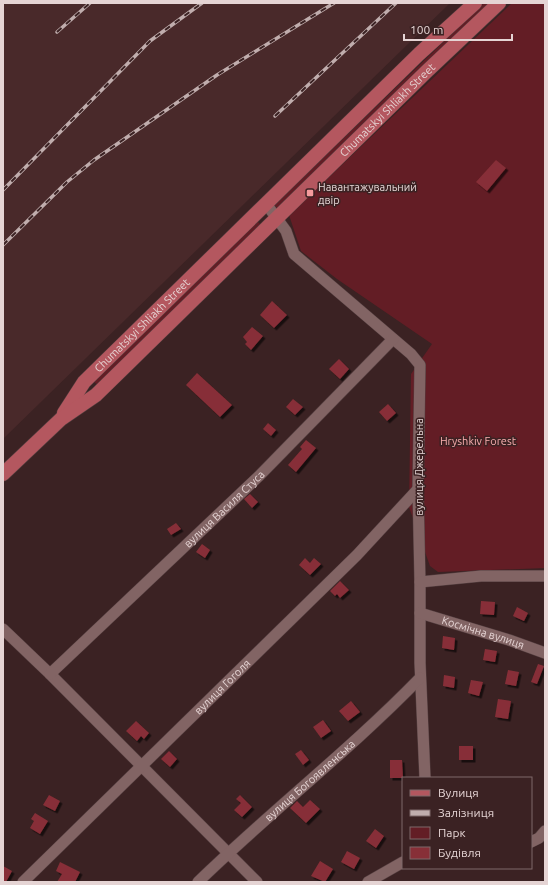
<svg xmlns="http://www.w3.org/2000/svg" width="548" height="885" viewBox="0 0 548 885" font-family="Ubuntu,sans-serif">
	<defs>
		<filter id="shadow"><feDropShadow dx="2.5" dy="2.5" stdDeviation="0" flood-color="#0009"/></filter>
	</defs>
	<rect width="100%" height="100%" fill="#3b2223"/>
	<path fill="#49292a" d="M3,3H450L3,439Z"/>
	<g fill="#631d25">
		<path d="M484,3H494L278,209L274,205Z"/>
		<path d="M512,3H545V568L438,572L430,566L409,507L411,374L432,344L337,279L301,251L289,215Z"/>
		<path d="M257,221L261,225L99,386L94,382Z"/>
	</g>
	<g fill="#872f37" filter="url(#shadow)">
		<path d="M496,160L506,168L487,191L476,182Z"/>
		<path d="M272,301L287,315L274,328L260,315Z"/>
		<path d="M252,327L263,336L251,350L245,344L247,342L243,337Z"/>
		<path d="M339,359L349,369L340,379L329,369Z"/>
		<path d="M197,373L232,405L220,417L186,385Z"/>
		<path d="M293,399L303,407L295,415L286,407Z"/>
		<path d="M388,404L396,413L387,421L379,412Z"/>
		<path d="M268,423L276,430L271,436L263,429Z"/>
		<path d="M306,440L316,448L296,472L288,465L302,449L300,447Z"/>
		<path d="M250,494L258,502L252,508L244,499Z"/>
		<path d="M176,523L181,529L171,535L167,529Z"/>
		<path d="M202,544L210,550L205,558L196,552Z"/>
		<path d="M305,558L310,563L314,558L321,564L310,575L299,565Z"/>
		<path d="M340,581L349,590L340,598L337,594L335,596L330,591Z"/>
		<path d="M481,601L495,602L494,615L480,614Z"/>
		<path d="M517,607L528,613L524,621L513,616Z"/>
		<path d="M443,636L455,638L454,650L442,648Z"/>
		<path d="M485,649L497,651L495,662L483,660Z"/>
		<path d="M538,664L544,666L537,684L531,682Z"/>
		<path d="M508,670L519,672L516,686L505,684Z"/>
		<path d="M444,675L455,677L454,688L443,686Z"/>
		<path d="M471,680L483,682L479,696L468,693Z"/>
		<path d="M498,699L511,701L508,719L495,717Z"/>
		<path d="M351,701L360,712L348,721L339,711Z"/>
		<path d="M323,720L331,731L321,738L313,727Z"/>
		<path d="M136,721L149,733L144,739L141,736L137,741L126,731Z"/>
		<rect x="459" y="746" width="14" height="14"/>
		<path d="M301,750L309,760L303,765L295,754Z"/>
		<path d="M169,751L177,759L170,767L161,759Z"/>
		<path d="M390,760H402L403,778H390Z"/>
		<path d="M49,795L60,801L55,811L43,805Z"/>
		<path d="M240,795L252,807L242,817L234,810L241,803L236,799Z"/>
		<path d="M310,800L320,809L306,823L290,808L297,801L303,807Z"/>
		<path d="M35,813L48,821L40,834L30,828L34,821L31,819Z"/>
		<path d="M375,829L384,836L376,848L366,841Z"/>
		<path d="M347,851L360,858L354,869L341,862Z"/>
		<path d="M320,861L333,869L325,882L311,876Z"/>
		<path d="M60,862L80,872L75,882H57L62,874L56,871Z"/>
		<path d="M3,866L12,871L6,882H3Z"/>
	</g>
	<g fill="none" stroke-linecap="round" stroke-linejoin="round">
		<defs>
			<g id="minor">
				<path d="M267,205L286,231L294,254L411,354L420,365L418,489L420,582V663L425,778"/>
				<path d="M420,582L481,576H545"/>
				<path id="s1" d="M420,613L509,640L545,653"/>
				<path d="M3,629L50,674L257,882"/>
				<path id="s2" d="M50,674L259,476L393,339"/>
				<path d="M531,842L539,838L545,831"/>
				<path id="s3" d="M23,882L357,555L418,489"/>
				<path id="s4" d="M198,882C270,812 350,750 420,678"/>
				<path d="M368,882L403,862"/>
			</g>
			<g id="major">
				<path id="s5" d="M64,413L84,382L419,54L475,3"/>
				<path id="s6" d="M3,474L61,419L96,395L426,72L499,3"/>
			</g>
		</defs>
		<use href="#minor" stroke="#543f40" stroke-width="12"/>
		<use href="#major" stroke="#543f40" stroke-width="15"/>
		<use href="#minor" stroke="#826464" stroke-width="11"/>
		<use href="#major" stroke="#b4575f" stroke-width="14"/>
		<defs>
			<g id="rail">
				<path d="M57,32L90,3"/>
				<path d="M275,116L396,3"/>
				<path d="M3,190L150,41L202,3"/>
				<path d="M3,245L67,182L94,160L217,75L334,3"/>
			</g>
		</defs>
		<use href="#rail" stroke="#c0adad" stroke-width="3.5"/>
		<use href="#rail" stroke="#3b2223" stroke-width="2" stroke-dasharray="6" stroke-linecap="butt"/>
	</g>
	<rect fill="#f59b9d" stroke="#3b2223" stroke-width="1.5" x="306" y="189" width="8" height="8" rx="2"/>
	<g text-anchor="middle" stroke-width="3" stroke-linejoin="round" paint-order="stroke">
		<g font-size="11" fill="#e5d4d4" stroke="#3b2223">
			<text dy="4" stroke="none"><textPath href="#s6" startOffset="530">Chumatskyi Shliakh Street</textPath></text>
			<text dy="4" stroke="none"><textPath href="#s5" startOffset="118">Chumatskyi Shliakh Street</textPath></text>
			<text transform="translate(419 467) rotate(-90)" y="4">вулиця Джерельна</text>
			<text dy="4" stroke="none"><textPath href="#s2" startOffset="240">вулиця Василя Стуса</textPath></text>
			<text dy="4" stroke="none"><textPath href="#s1" startOffset="66">Космічна вулиця</textPath></text>
			<text dy="4" stroke="none"><textPath href="#s3" startOffset="279">вулиця Гоголя</textPath></text>
			<text dy="4" stroke="none"><textPath href="#s4" startOffset="151">вулиця Богоявленська</textPath></text>
		</g>
		<g font-size="11" fill="#e5d4d4" stroke="#3b2223" text-anchor="start">
			<text x="318" y="191">Навантажувальний<tspan x="318" dy="13">двір</tspan></text>
		</g>
		<g font-size="11" fill="#fbafb0" stroke="#3b2223">
			<text x="478" y="445">Hryshkiv Forest</text>
		</g>
	</g>
	<rect width="548" height="885" fill="none" stroke="#e5d4d4" stroke-width="8"/>
	<rect x="402" y="777" width="130" height="92" fill="#3b2223" stroke="#7f696a"/>
	<rect x="410" y="790" width="20" height="6" fill="#b4575f" stroke="#7f696a"/>
	<text x="438" y="797" font-size="12" fill="#e5d4d4">Вулиця</text>
	<rect x="410" y="810" width="20" height="6" fill="#c0adad" stroke="#7f696a"/>
	<text x="438" y="817" font-size="12" fill="#e5d4d4">Залізниця</text>
	<rect x="410" y="827" width="20" height="12" fill="#631d25" stroke="#7f696a"/>
	<text x="438" y="837" font-size="12" fill="#e5d4d4">Парк</text>
	<rect x="410" y="847" width="20" height="12" fill="#872f37" stroke="#7f696a"/>
	<text x="438" y="857" font-size="12" fill="#e5d4d4">Будівля</text>
	<path d="M404 34v6h108v-6" fill="none" stroke="#e5d4d4" stroke-width="2"/>
	<text x="410" y="34" font-size="12" fill="#e5d4d4" stroke="#3b2223" stroke-width="3" paint-order="stroke">100 m</text>
</svg>
